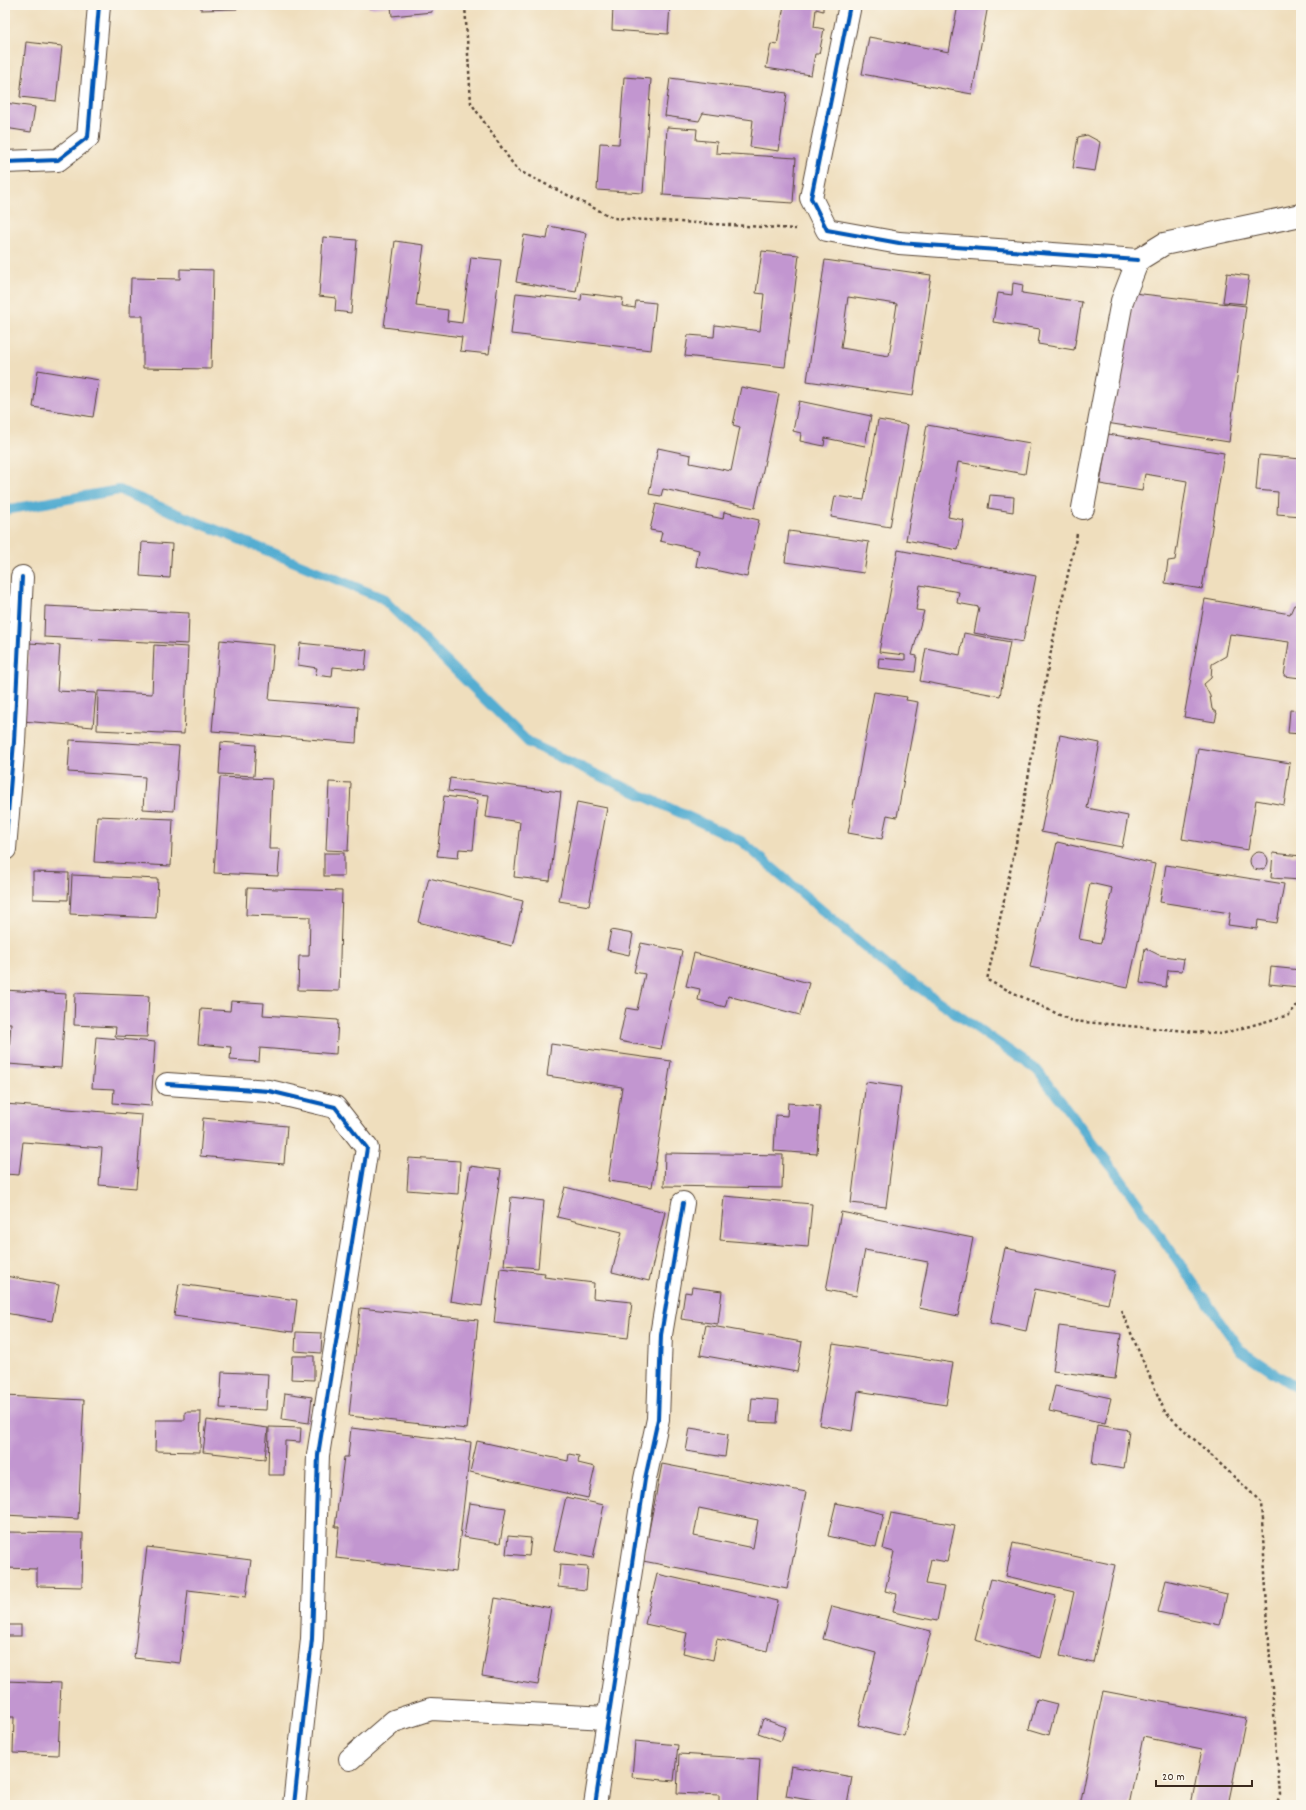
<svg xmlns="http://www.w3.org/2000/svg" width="1306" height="1810" viewBox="0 0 1306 1810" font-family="Dekko,sans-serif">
	<rect width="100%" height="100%" fill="#fbf7ec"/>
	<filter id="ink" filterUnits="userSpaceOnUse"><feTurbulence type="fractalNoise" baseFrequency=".025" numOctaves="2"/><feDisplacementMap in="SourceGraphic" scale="8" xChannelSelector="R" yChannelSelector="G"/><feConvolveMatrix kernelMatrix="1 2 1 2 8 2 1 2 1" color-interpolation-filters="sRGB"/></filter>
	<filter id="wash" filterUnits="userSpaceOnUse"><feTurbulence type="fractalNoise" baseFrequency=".012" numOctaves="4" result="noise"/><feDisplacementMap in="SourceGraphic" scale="16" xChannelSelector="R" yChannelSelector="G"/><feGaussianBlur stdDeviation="0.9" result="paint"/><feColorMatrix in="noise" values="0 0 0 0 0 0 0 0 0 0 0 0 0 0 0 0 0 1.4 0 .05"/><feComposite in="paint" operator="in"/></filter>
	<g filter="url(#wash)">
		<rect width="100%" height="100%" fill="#efdebd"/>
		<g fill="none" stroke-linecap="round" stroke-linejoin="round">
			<path stroke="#54add1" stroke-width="10" d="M5,510L119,490L382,598L529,743L741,841L885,964L1037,1070L1120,1178L1241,1351L1301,1391"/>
		</g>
		<g id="blocks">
			<g fill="#c296d0" fill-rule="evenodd">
				<path d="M201,5H237V9L201,10Z"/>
				<path d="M368,5H431L432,12L392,16L391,6L369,8Z"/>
				<path d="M613,5H670L668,34L612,30Z"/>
				<path d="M784,5H823V11L816,9L814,27L824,29L819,54H815L811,75L766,68L771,44L777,45Z"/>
				<path d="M958,5H988L972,94L862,74L869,37L949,52Z"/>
				<path d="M26,42L62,46L56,101L20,97Z"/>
				<path d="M624,77L651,79L643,193L597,190L600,143L619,144Z"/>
				<path d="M670,78L787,93L779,151L750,147L753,120L703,113L699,121L665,116Z"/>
				<path d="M5,103L35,107L31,132L5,128Z"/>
				<path d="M667,127L697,129L696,140L717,142L716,153L796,158L793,203L663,195Z"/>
				<path d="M1087,135L1100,142L1095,171L1073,168L1078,137Z"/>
				<path d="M549,226L586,233L576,292L516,282L524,235L547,239Z"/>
				<path d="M323,237L357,240L351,313L335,311L336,298L319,296Z"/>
				<path d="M395,241L424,245L416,306L448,310L447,321L462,323L471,257L501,260L489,354L460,351L462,337L384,327Z"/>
				<path d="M762,251L799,255L785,367L685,356L688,335L714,337L715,325L760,331L764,294L756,293Z"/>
				<path d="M825,260L931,275L913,396L807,381ZM848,297L897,304L889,356L841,348Z"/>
				<path d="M180,269L213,270L211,369L143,368V316H130L131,278L180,279Z"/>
				<path d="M1227,273L1249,276L1245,304L1223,302Z"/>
				<path d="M1013,283L1023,285L1022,293L1082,302L1074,350L1038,344L1040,329L993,322L998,293L1012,295Z"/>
				<path d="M1125,292L1246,306L1229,442L1100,422Z"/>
				<path d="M516,293L581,300L582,293L623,298L622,306L635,308L636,301L656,303L651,350L511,334Z"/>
				<path d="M38,370L99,380L93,417L33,407Z"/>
				<path d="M741,387L779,394L755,508L663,489L661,496L649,494L658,448L691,455L690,463L731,471L740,427L733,425Z"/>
				<path d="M799,401L871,416L865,446L825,438L824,446L800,441L801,433L793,431Z"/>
				<path d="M878,420L908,425L890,527L831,517L835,496L864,500Z"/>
				<path d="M927,425L1030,443L1025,474L958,462L948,517L964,520L958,550L906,540Z"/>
				<path d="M1108,434L1224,453L1202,589L1165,583L1168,561L1175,560L1187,481L1145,474L1142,491L1100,484Z"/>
				<path d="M1259,455L1301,459V516L1277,514L1278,492L1256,490Z"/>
				<path d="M990,495L1014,497L1013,512L988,508Z"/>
				<path d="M656,504L723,519L724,512L759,520L747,577L696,566L699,550L660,541L662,532L650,530Z"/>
				<path d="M789,531L869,542L864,573L785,562Z"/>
				<path d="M142,542L172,544L170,578L140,576Z"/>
				<path d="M898,550L1036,576L1023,642L974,633L979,607L957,603L959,592L920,585L916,610L924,611L912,655L917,656L915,672L878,668L879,658L905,660V655L879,652Z"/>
				<path d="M1205,599L1290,614L1294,605L1301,606V678L1284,676L1289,642L1230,634L1226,656L1212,664L1211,678L1204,684L1210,696L1212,709L1217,713L1215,722L1184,717Z"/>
				<path d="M45,606L189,613L188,644L44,637Z"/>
				<path d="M964,633L1010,642L1000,696L920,681L926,648L960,655Z"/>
				<path d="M220,640L274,645L269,700L358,707L356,743L212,731Z"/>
				<path d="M29,643L60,645L57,691L96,693L93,727L23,721Z"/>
				<path d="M300,643L367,650L365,670L333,667L332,677L315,675L317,668L298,665Z"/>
				<path d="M154,645L188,647L184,734L97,730L98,691L152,694Z"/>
				<path d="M874,692L907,697L906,700L918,702L897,817L887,815L882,839L848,833Z"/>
				<path d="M1290,710L1301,711V734L1288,733Z"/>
				<path d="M1060,735L1100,743L1087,808L1128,816L1122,847L1041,832Z"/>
				<path d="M70,740L179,746L174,811L143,809L145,777L68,772Z"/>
				<path d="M221,742L256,745L254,776L219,774Z"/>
				<path d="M1198,748L1290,763L1284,805L1256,800L1248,850L1182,839Z"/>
				<path d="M220,777L272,779L269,849H280L278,876L214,873Z"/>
				<path d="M450,778L561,792L550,881L514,877L520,822L486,817L489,795L448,791Z"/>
				<path d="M329,782L351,783L348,851L326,850Z"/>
				<path d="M444,796L478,800L473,850L459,849L458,858L437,856Z"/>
				<path d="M577,802L607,808L589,906L559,901Z"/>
				<path d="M97,816L173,819L171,866L94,862Z"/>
				<path d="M1057,842L1155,864L1128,988L1030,967ZM1090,883L1112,888L1101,943L1079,939Z"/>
				<circle cx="1259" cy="861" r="9"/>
				<rect x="324" y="853" width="20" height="23"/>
				<path d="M1273,853L1301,856V880L1271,878Z"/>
				<path d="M1166,865L1284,884L1277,923L1258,920L1257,929L1228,925L1230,913L1160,902Z"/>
				<path d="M33,872L69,873L68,900L33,899Z"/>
				<path d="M72,875L158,879L156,918L70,914Z"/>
				<path d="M429,878L523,901L512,946L418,922Z"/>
				<path d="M247,888L342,891L339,991L298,990L299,956H309L310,917L246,915Z"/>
				<path d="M611,930L633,934L629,955L607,950Z"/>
				<path d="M641,943L682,951L661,1049L619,1041L626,1008L637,1010L645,974L634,972Z"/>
				<path d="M1145,948L1159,955L1184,959L1182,971L1168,970L1166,987L1140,983Z"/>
				<path d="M694,953L809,983L800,1015L728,996L725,1007L698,1000L700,989L686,986Z"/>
				<path d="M1271,967L1301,970L1299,987L1269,984Z"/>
				<path d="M5,990L66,994L61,1068L8,1064L11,1023H5Z"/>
				<path d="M75,993L149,996L147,1037L115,1036L116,1027L74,1025Z"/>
				<path d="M231,1001L264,1003L263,1015L338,1020L336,1054L260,1048L259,1062L230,1060L231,1047L198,1044L201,1009L230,1011Z"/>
				<path d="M96,1037L155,1042L151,1106L113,1103L114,1089L92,1088Z"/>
				<path d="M551,1044L671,1061L652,1187L608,1181L622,1087L547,1076Z"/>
				<path d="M866,1082L901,1087L886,1207L851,1203Z"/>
				<path d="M788,1103L820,1106L817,1154L774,1151L776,1115L787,1116Z"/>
				<path d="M5,1104L142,1115L136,1188L99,1185L102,1148L23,1142L19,1175L5,1174Z"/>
				<path d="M203,1118L287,1126L284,1164L200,1156Z"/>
				<path d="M665,1153L783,1155L782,1188L664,1186Z"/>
				<path d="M409,1158L460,1161L458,1194L407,1190Z"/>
				<path d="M470,1166L501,1170L482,1306L450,1301Z"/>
				<path d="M565,1187L665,1212L649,1281L612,1272L622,1232L557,1217Z"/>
				<path d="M724,1196L812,1204L808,1247L720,1240Z"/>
				<path d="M511,1197L544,1201L538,1268L504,1265Z"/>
				<path d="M841,1212L973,1238L958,1316L919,1308L928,1262L865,1250L856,1296L826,1290Z"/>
				<path d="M1005,1248L1115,1271L1108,1304L1035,1289L1026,1331L990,1323Z"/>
				<path d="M500,1268L545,1273L544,1277L594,1283L593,1298L632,1302L628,1338L494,1323Z"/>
				<path d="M5,1276L59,1285L52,1321L5,1313Z"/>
				<path d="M179,1284L297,1300L293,1332L174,1316Z"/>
				<path d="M692,1287L722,1291L718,1324L681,1319L685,1292L691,1293Z"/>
				<path d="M360,1308L478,1320L467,1429L349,1416Z"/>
				<path d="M706,1325L802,1342L797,1372L700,1355Z"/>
				<path d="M1059,1326L1121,1334L1115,1379L1053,1371Z"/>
				<path d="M296,1332L322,1333L321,1353L295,1351Z"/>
				<path d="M833,1344L953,1363L946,1405L858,1391L852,1431L819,1425Z"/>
				<path d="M292,1356H314V1380L291,1379Z"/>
				<path d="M222,1372L268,1374L266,1410L220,1408Z"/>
				<path d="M1055,1386L1111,1398L1105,1423L1049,1411Z"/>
				<path d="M285,1393L312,1397L309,1423L282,1419Z"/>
				<path d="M5,1396L84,1400L78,1519L5,1515Z"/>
				<path d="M752,1398L779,1400L777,1423L750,1422Z"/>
				<path d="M185,1412H201L200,1452L155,1451L156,1420H185Z"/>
				<path d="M207,1420L268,1428L265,1459L203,1452Z"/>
				<path d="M1097,1425L1129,1430L1124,1469L1092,1464Z"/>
				<path d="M269,1427L301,1428L300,1442L285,1441L284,1475H268Z"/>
				<path d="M351,1428L471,1442L456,1572L336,1558L339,1527H335L344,1457H348Z"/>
				<path d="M690,1428L728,1434L725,1457L686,1451Z"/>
				<path d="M477,1441L568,1461L569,1454L579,1456L578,1463L595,1467L588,1498L470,1472Z"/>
				<path d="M662,1464L806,1492L787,1589L643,1561ZM699,1508L758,1520L753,1548L694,1536Z"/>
				<path d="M566,1497L604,1505L593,1558L554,1550Z"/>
				<path d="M469,1503L506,1508L500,1543L464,1537Z"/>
				<path d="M836,1503L884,1514L876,1547L828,1536Z"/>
				<path d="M891,1513L955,1525L947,1562L931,1559L926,1584L944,1587L937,1621L893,1612L897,1594L885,1591L894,1552L883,1549Z"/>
				<path d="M5,1532L83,1533L82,1587L37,1586V1569L5,1568Z"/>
				<path d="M508,1536L531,1538L529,1556L506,1554Z"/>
				<path d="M1013,1543L1115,1565L1093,1663L1060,1656L1074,1592L1006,1576Z"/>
				<path d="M147,1547L251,1560L246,1597L188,1590L180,1663L134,1658Z"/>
				<path d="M560,1565L588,1567L586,1590L558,1587Z"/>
				<path d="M657,1574L778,1601L767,1651L717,1639L713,1660L683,1653L687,1633L645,1624Z"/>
				<path d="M991,1579L1056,1596L1040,1658L975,1640Z"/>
				<path d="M1166,1580L1227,1594L1220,1625L1158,1612Z"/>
				<path d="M495,1598L551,1608L538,1685L482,1676Z"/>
				<path d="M832,1606L931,1631L904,1736L858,1725L876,1653L823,1639Z"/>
				<rect x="5" y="1625" width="16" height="11"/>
				<path d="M5,1681L61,1683L58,1755L13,1753L14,1717H5Z"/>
				<path d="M1103,1691L1246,1718L1228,1805H1191L1202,1749L1143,1737L1129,1805H1080Z"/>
				<path d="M1037,1699L1057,1704L1049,1735L1029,1729Z"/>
				<path d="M763,1719L786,1727L781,1741L758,1733Z"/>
				<path d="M635,1741L678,1745L674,1781L632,1777Z"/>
				<path d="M679,1754L760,1759L757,1805H719V1795L677,1793Z"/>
				<path d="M791,1766L852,1777L847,1805H837L786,1796Z"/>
			</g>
		</g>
	</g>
	<g filter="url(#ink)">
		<use href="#blocks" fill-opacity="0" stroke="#564536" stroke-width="1"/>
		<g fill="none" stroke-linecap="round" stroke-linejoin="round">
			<defs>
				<g id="minor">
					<path d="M850,5L811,198L827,230L899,243L1138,260"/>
					<path d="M5,162L58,160L88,137L99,5"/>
					<path d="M1083,508L1122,301L1138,260L1164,244L1301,215"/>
					<path d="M5,849L14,742L22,577"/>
					<path d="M167,1084L269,1091L335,1107L367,1148L318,1455L312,1639L294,1805"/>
					<path d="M350,1759L394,1721L431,1709L608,1718"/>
					<path d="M595,1805L645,1479L658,1419L661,1335L683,1203"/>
				</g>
			</defs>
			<use href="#minor" stroke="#564536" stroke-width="24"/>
			<g stroke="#564536" stroke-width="2.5" stroke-dasharray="3 3" stroke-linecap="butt">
				<path d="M465,5L471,103L517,170L614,218L796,229"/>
				<path d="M1077,534L1053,640L1018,834L987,980L1072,1021L1221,1034L1289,1015L1301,1000"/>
				<path d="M1121,1310L1165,1412L1261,1502L1270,1661L1280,1795L1276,1805"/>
			</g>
			<use href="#minor" stroke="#fff" stroke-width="22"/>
			<defs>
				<g id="cycleway">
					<path d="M850,5L811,198L827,230L899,243L1138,260"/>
					<path d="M5,162L58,160L88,137L99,5"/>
					<path d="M5,849L14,742L22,577"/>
					<path d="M167,1084L269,1091L335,1107L367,1148L318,1455L312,1639L294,1805"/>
					<path d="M595,1805L645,1479L658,1419L661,1335L683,1203"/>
				</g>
			</defs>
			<use href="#cycleway" stroke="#fbf7ec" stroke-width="6"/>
			<use href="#cycleway" stroke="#0057b8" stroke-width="4"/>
		</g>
	</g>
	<rect width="1306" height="1810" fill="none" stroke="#fbf7ec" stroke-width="20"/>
	<path d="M1156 1780v6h96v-6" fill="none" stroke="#3b2a1e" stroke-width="2"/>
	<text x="1162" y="1780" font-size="12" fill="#3b2a1e" stroke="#fbf7ec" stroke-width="3" paint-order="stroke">20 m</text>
</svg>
